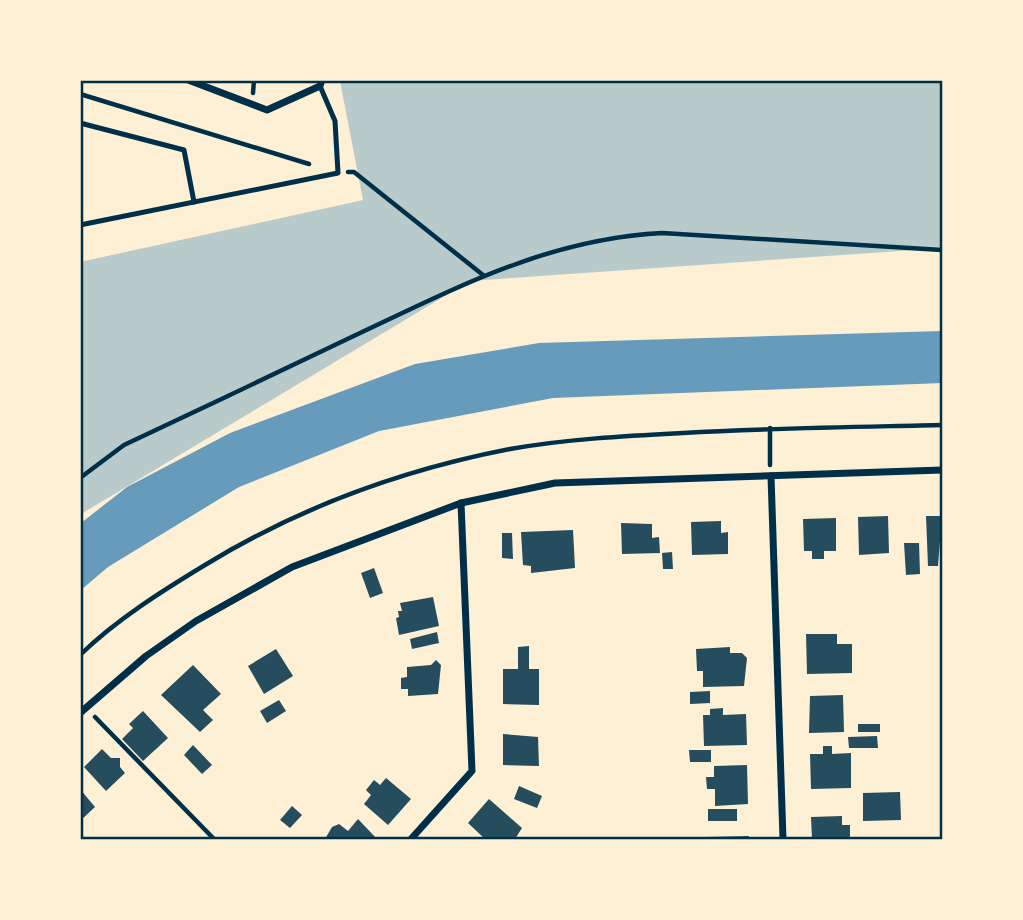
<svg xmlns="http://www.w3.org/2000/svg" width="1023" height="920" viewBox="0 0 1023 920" font-family="'IBM Plex Serif',serif">
	<rect width="100%" height="100%" fill="#fdf0d5"/>
	<path fill="#b9caca" d="M340,81H942V248L470,281L81,514L80,262L363,200Z"/>
	<path fill="#669bbc" d="M942,331V383L553,398L379,431L239,487L108,567L81,590V523L127,487L230,433L415,364L539,343Z"/>
	<g fill="#264d5e">
		<path d="M888,516L889,553L859,555L858,517Z"/>
		<path d="M926,516H942L938,566H928Z"/>
		<path d="M836,518V551H824V559H812V551H804L803,519Z"/>
		<path d="M721,521V533L728,532V554L692,555L691,522Z"/>
		<path d="M621,523L652,524V538L659,537L660,553L622,554Z"/>
		<path d="M573,530L575,568L531,573V566L523,565L521,532Z"/>
		<path d="M502,533H512L513,559L502,558Z"/>
		<path d="M904,543H919L920,574L906,575Z"/>
		<path d="M672,552L673,569H663L662,553Z"/>
		<path d="M374,568L383,593L370,598L361,573Z"/>
		<path d="M433,597L439,626L399,635L396,618L399,617L398,611H402L400,603Z"/>
		<path d="M437,632L439,643L412,649L410,639Z"/>
		<path d="M806,634H837V644H852V673L807,674Z"/>
		<path d="M529,646V669H539V705L503,704V669H518V647Z"/>
		<path d="M730,647V653H742L747,658L744,686L703,687V671H697L696,649Z"/>
		<path d="M276,649L293,676L264,694L248,666Z"/>
		<path d="M436,660L441,665L438,694L408,696V689H401V678L407,677V667L431,665Z"/>
		<path d="M193,665L221,694L203,710L213,720L200,732L161,695Z"/>
		<path d="M710,691V703L690,704V692Z"/>
		<path d="M843,695L844,732L809,733L810,696Z"/>
		<path d="M279,700L286,711L267,723L260,711Z"/>
		<path d="M723,708V715L746,714L747,745L704,746L703,715H710V709Z"/>
		<path d="M143,711L168,738L143,761L122,739L133,728L129,724Z"/>
		<rect x="858" y="724" width="22" height="8"/>
		<path d="M503,734L538,737L539,766L503,765Z"/>
		<path d="M877,736L878,748H849L848,737Z"/>
		<path d="M193,745L212,765L202,774L184,755Z"/>
		<path d="M823,746H832V754L851,753V788L811,789L810,754H823Z"/>
		<path d="M102,749L111,758H120V767L125,773L106,791L84,767Z"/>
		<path d="M689,750H711V762H690Z"/>
		<path d="M747,765L748,804L715,806V789H707L706,777H714V766Z"/>
		<path d="M386,778L411,799L388,825L364,804L371,795L366,790L374,780L380,785Z"/>
		<path d="M519,786L542,796L537,808L514,799Z"/>
		<path d="M80,789L95,807L80,821Z"/>
		<path d="M900,792L901,820L863,821V793Z"/>
		<path d="M489,799L522,828L515,839H485L468,823Z"/>
		<path d="M292,806L302,815L290,828L280,820Z"/>
		<rect x="708" y="809" width="29" height="12"/>
		<path d="M842,816V825H850V839H812L811,817Z"/>
		<path d="M358,819L377,839H325L332,827L339,824L348,831Z"/>
		<path d="M749,836V839H706V837Z"/>
	</g>
	<g fill="none" stroke-linecap="round" stroke-linejoin="round">
		<g stroke="#003049" stroke-width="4.5">
			<path d="M253,93L254,80"/>
			<path d="M80,94L309,164"/>
			<path d="M348,172H354L483,275"/>
			<path d="M770,428V465"/>
			<path d="M80,478L124,445C203,408 281,371 360,333C460,286 549,239 662,233L942,250"/>
			<path d="M80,655C116,620 162,591 205,565C298,508 402,470 510,449C567,439 625,436 683,433C770,428 856,427 942,425"/>
			<path d="M95,717L214,839"/>
		</g>
		<g stroke="#003049" stroke-width="5">
			<path d="M80,123L184,150L194,202"/>
			<path d="M80,225L338,173L335,121L320,86"/>
		</g>
		<g stroke="#003049" stroke-width="7">
			<path d="M188,80L267,110L320,86L322,80"/>
			<path d="M771,476L783,839"/>
			<path d="M80,713L146,656L196,621L292,567L461,503L555,483L942,470"/>
			<path d="M411,839L472,771L461,503"/>
		</g>
	</g>
	<rect width="1023" height="920" fill="none" stroke="#fdf0d5" stroke-width="164"/>
	<rect x="82" y="82" width="859" height="756" fill="none" stroke="#003049" stroke-width="2.5"/>
</svg>
